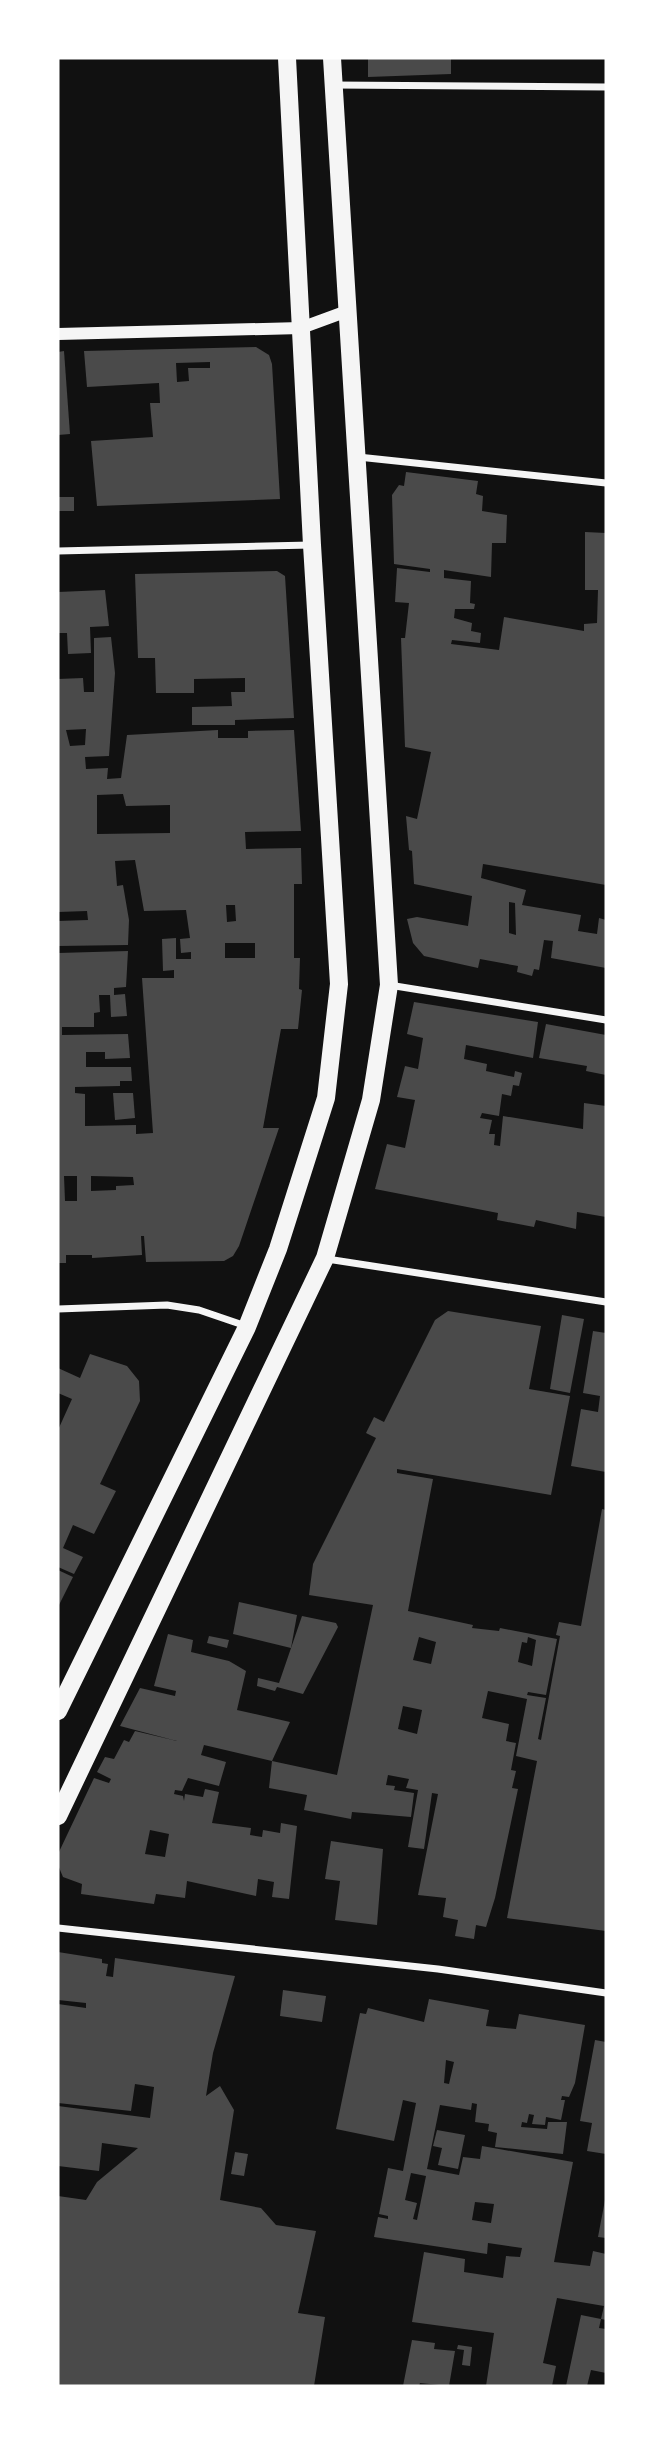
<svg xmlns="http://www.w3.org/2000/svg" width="664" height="2444" viewBox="0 0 664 2444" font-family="'Source Serif 4',serif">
	<rect width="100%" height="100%" fill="#111"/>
	<g fill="#4a4a4a" fill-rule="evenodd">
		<path d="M368,58H451V74L368,77Z"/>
		<path d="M256,347L269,355L272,364L280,499L97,506L91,441L153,437L150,403H160L159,383L87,387L84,351ZM210,362V368H188L189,381L177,382L176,363Z"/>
		<path d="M64,351L70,434L58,435V352Z"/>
		<path d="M406,472L478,481L476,494L483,496L482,511L507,515L506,543H492L491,577L444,570V578L471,581L470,603L475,604L474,609H455L454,618L472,623L471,631L481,633L480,643L452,640L451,644L499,650L504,617L584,631V624L597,623L598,590H585V532L606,533V885L483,864L481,878L526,890L522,905L581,915L578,931L597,934L599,918L606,920V968L551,958L553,941L544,940L539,970L534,969L532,976L517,972L518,966L480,959L478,968L424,956L413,943L407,919L417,917L468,926L472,896L414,884L412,851L409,850L406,816L417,819L431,752L405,747L401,638H405L409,603L395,602L397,568L430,572V569L394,564L392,495L399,485L404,486ZM509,902L515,903L516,935L509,933Z"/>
		<rect x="58" y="497" width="16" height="14"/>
		<path d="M277,571L285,576L294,718L235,720V725H192V707L232,706L231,692H245V678L194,679V693H156L155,658H138L135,574Z"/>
		<path d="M105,590L109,626L90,627L91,653L68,654L67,633H58V592Z"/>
		<path d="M111,637L115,673L109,756L85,757L86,769L108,768L107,779L121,778L127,735L218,730V738H248V731L294,730L301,831L245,832L246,849L301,848L302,884H294V958H300L299,989L302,990L298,1029H281L263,1128H279L239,1246L233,1256L224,1261L146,1262L144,1236H141L142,1255L92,1258V1255H66V1263H58V953L128,951L126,987L114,988V995L125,994L127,1016L111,1017L110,995H99L100,1012L94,1013V1027H62V1035L128,1034L130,1058L105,1059V1052H86V1067H131L132,1081H120V1086L75,1087V1093L85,1094V1126L136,1125V1134L153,1133L142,978H174V970L163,971L162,939L176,938V959H191V952L181,953L180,939L190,938L186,910L144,911L135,860L115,861L117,886L123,885L129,920L128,945L58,946V921L88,920L87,911L58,912V679L83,678L84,692H94V638ZM86,729L85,745L70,746L66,730ZM123,794L126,806L170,805V833L97,834V795ZM226,905H235L236,921L227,922ZM225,943H255V958H225ZM64,1176H77V1201H65ZM91,1176L133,1177L134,1185L116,1186V1190L91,1191Z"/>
		<path d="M414,1002L538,1022L533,1058L466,1045L464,1059L487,1064L486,1071L514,1077L515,1071L522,1073L519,1086L513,1085L511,1096L502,1094L499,1116L482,1113L480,1118L492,1120L489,1134H495L494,1145L500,1146L503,1116L583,1129L584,1103L606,1106V1217L577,1212L576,1229L536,1220L534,1227L497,1220L498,1213L375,1189L387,1144L405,1148L415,1100L397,1097L405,1066L418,1069L423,1038L407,1034Z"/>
		<path d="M546,1024L606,1035V1075L586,1071L587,1066L539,1058Z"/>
		<path d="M113,1093H133L135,1118L115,1120Z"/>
		<path d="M448,1311L541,1326L529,1389L570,1396L551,1495L397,1469V1473L433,1479L408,1611L473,1625L472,1628L499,1631L500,1628L557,1639L546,1695L528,1692L527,1695L546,1698L538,1739L541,1740L560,1636L556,1635L559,1622L581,1626L602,1509L606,1510V1931L507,1918L537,1761L516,1756L527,1699L488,1691L482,1718L509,1724L506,1741L516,1743L511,1770L516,1771L512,1788L518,1789L495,1898L486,1927L476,1925L474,1939L455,1936L458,1920L443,1917L446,1898L418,1895L438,1794L432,1793L424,1849L408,1847L418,1790L406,1788L409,1779L388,1775L386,1785L395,1786L394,1790L414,1793L411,1817L352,1812L351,1819L304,1810L307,1795L269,1788L272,1761L204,1745L201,1755L226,1762L219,1786L188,1778L182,1791L175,1790L174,1794L183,1796L184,1801L185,1794L203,1797L205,1789L219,1792L212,1823L251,1828L250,1835L262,1837L263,1830L280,1833L281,1823L297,1826L289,1899L272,1897L274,1882L258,1879L256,1896L187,1881L185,1898L156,1894L154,1904L81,1894L82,1884L63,1877L58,1865V1854L94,1778L109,1783L111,1779L97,1772L105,1757L114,1759L124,1740L129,1742L135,1731L177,1741L120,1726L140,1688L175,1696L176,1691L154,1686L168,1634L193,1640L191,1652L229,1661L246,1671L237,1710L290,1722L272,1761L337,1775L373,1605L309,1595L313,1564L376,1438L366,1433L374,1417L384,1422L435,1320ZM419,1637L436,1642L431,1664L413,1660ZM528,1637L536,1640L532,1666L518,1662L522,1642L527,1643ZM403,1706L422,1710L417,1734L398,1729ZM150,1830L169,1834L165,1857L145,1854Z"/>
		<path d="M562,1315L584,1319L570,1393L550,1389Z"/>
		<path d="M593,1331L606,1333V1472L571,1466L581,1409L598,1412L600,1396L583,1393Z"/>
		<path d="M90,1354L127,1366L139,1381L140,1401L100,1484L116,1491L94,1534L73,1525L63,1548L83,1557L74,1574L58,1567V1430L72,1399L58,1393V1368L80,1378Z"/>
		<path d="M58,1570L73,1577L58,1607Z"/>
		<path d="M239,1602L297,1615L291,1648L233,1634Z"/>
		<path d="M302,1616L336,1623L338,1627L303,1694L277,1687L275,1691L257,1686L258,1678L279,1683Z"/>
		<path d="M209,1636L229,1640L227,1648L207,1643Z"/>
		<path d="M331,1841L383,1849L377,1925L335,1920L340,1881L325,1879Z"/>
		<path d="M58,1952L102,1959V1963L108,1964L106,1976L113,1977L115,1958L235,1976L213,2053L206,2096L220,2086L234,2110L220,2200L261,2208L276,2225L316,2231L298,2313L325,2317L314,2386H58V2196L86,2200L97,2182L138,2148L102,2143L99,2171L58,2166V2106L150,2118L154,2087L135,2084L131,2111L58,2103V2004L86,2008V2003L58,2000Z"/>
		<path d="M283,1990L326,1996L322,2022L280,2016Z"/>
		<path d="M429,1999L489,2010L486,2026L516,2029L519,2014L585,2025L575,2083L569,2097L562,2096L561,2100H565L561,2120L546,2117L545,2125L532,2124L534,2115L529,2114L527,2123L522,2122L521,2127L547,2129L548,2122H567L563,2154L495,2147L497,2133L488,2131L489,2124L475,2122L477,2104L472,2103L471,2110L440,2105L427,2169L459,2175L463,2157L480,2159L482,2146L573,2162L554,2262L590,2266L593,2251L606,2254V2320L601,2319L604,2306L557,2298L543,2363L556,2366L552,2386H486L494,2333L412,2322L424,2252L465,2259L464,2272L503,2278L506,2256L520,2257L522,2248L488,2243L487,2254L374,2237L378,2217L388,2219V2216L379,2214L388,2168L403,2171L416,2103L403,2100L394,2141L336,2129L360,2013L366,2014L368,2008L424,2022ZM446,2060L454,2062L449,2084L444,2083ZM411,2173L426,2176L417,2220L413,2219L417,2203L405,2200ZM475,2202L494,2204L491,2223L472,2220Z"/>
		<path d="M595,2040L606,2042V2154L587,2151L592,2123L580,2121Z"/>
		<path d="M437,2130L465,2135L458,2169L438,2165L442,2148L433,2146Z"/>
		<path d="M235,2152L248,2154L244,2176L231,2174Z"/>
		<path d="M605,2200H606V2238L598,2237Z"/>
		<path d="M581,2315L601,2319L599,2328L606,2329V2373L591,2370L587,2386H566Z"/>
		<path d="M412,2340L435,2343L434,2349L455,2351L449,2386L420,2383L419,2386H403Z"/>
		<path d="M458,2345L472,2347L470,2366L462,2365L464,2350L457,2349Z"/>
	</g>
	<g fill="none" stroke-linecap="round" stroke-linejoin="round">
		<g stroke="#f5f5f5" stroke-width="7">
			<path d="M334,85L606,87"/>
			<path d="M358,457L606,483"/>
			<path d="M58,551L311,545"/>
			<path d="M389,985L606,1020"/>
			<path d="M327,1259L606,1302"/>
			<path d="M58,1309L167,1305L199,1310L246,1326"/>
			<path d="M58,1928L438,1969L606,1993"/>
		</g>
		<path stroke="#f5f5f5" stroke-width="12" d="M58,334L301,328L350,310"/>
		<g stroke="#f5f5f5" stroke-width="18">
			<path d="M58,1711L247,1327L278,1249L326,1098L339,984L312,545L287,58"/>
			<path d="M58,1816L325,1258L371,1100L389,985L332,58"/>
		</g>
	</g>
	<rect width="664" height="2444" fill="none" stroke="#ffffff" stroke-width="119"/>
</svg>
